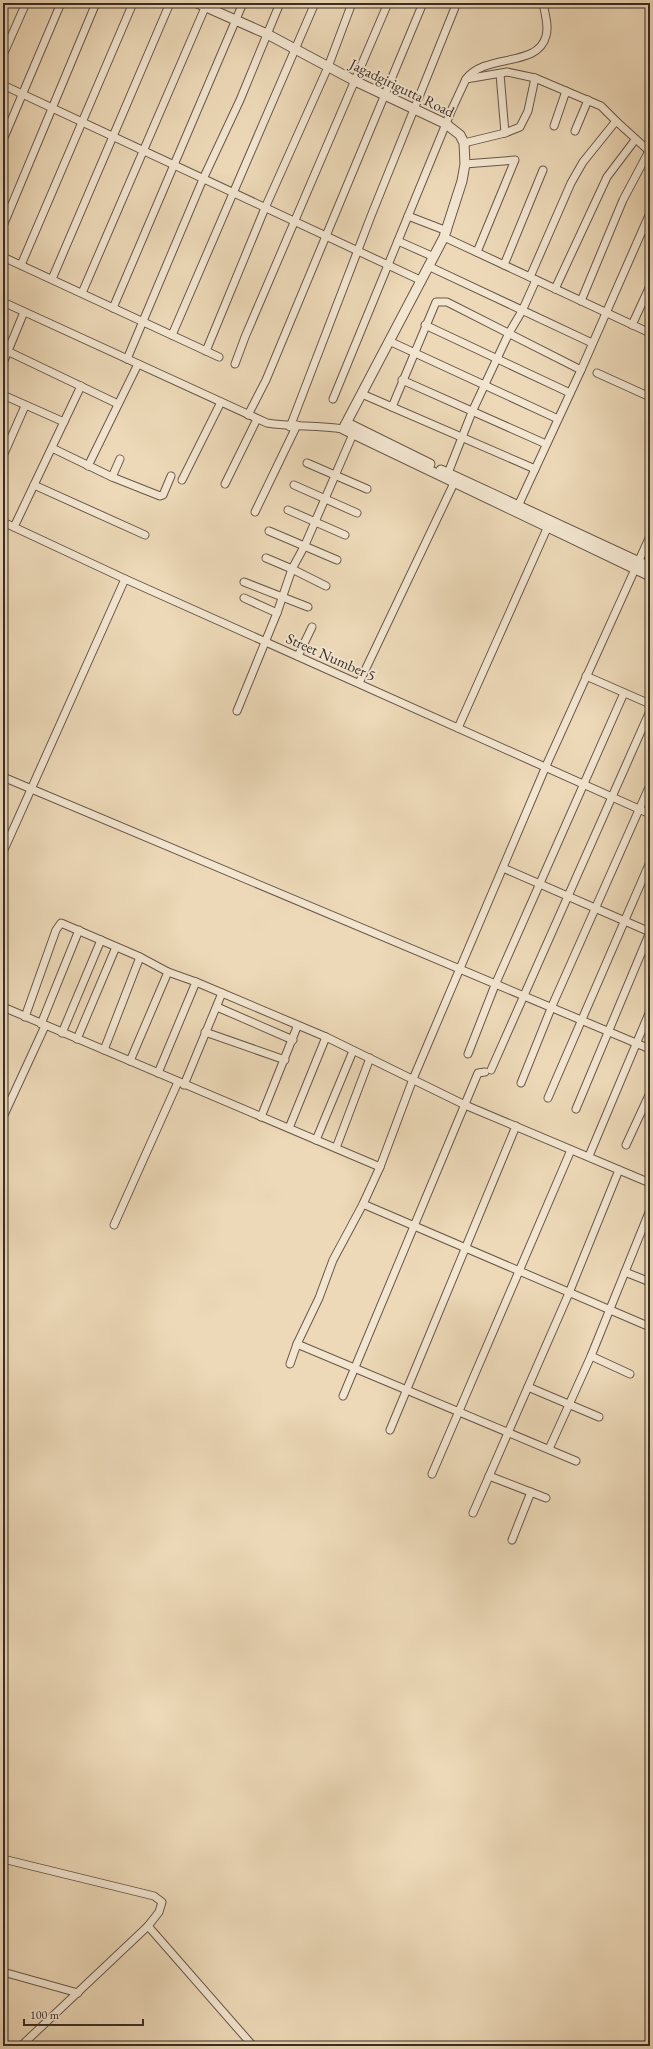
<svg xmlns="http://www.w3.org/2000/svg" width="653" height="2049" viewBox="0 0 653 2049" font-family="'EB Garamond',serif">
	<rect width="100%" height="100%" fill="#edd9b8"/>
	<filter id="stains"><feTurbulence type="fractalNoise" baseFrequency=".005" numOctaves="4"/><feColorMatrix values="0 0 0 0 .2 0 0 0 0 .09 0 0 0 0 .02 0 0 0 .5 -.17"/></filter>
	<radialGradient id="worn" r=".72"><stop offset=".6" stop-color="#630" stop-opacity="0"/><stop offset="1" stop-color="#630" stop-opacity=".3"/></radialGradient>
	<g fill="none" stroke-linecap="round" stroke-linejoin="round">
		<defs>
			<g id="minor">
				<path d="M3,55L26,3"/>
				<path d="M500,74L505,133L520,127L528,111L535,78"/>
				<path d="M466,79C485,53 538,68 546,36C549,26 545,14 543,3"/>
				<path d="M3,85L420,280"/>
				<path d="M554,126L566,91"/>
				<path d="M575,131L588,100"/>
				<path d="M3,140L61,3"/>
				<path d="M464,143L505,133"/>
				<path d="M465,164L515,160L477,252"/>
				<path d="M408,216L447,231"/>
				<path d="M3,226L96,3"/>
				<path d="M444,237L650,333"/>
				<path d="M398,241L434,257"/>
				<path d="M3,257L219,357"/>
				<path d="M21,265L133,3"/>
				<path d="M504,265L543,170"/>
				<path d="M428,266L592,343"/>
				<path d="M530,277L571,183L583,162L616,121L649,151"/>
				<path d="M52,279L170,3"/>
				<path d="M555,289L607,177L635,140"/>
				<path d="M82,293L207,3"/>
				<path d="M581,301L623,200L649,151L650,152"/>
				<path d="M3,302L267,423C292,427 317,425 343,429"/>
				<path d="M113,308L243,3"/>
				<path d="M425,325L570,393"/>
				<path d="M632,325L650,286"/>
				<path d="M172,335L315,3"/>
				<path d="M389,341L558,419"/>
				<path d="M3,349L118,404"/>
				<path d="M206,351L265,208L328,67L352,3"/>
				<path d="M127,359L203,179L240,100L280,3"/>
				<path d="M3,363L24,312"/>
				<path d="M235,364L245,337L388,3"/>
				<path d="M597,373L650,397"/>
				<path d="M402,380L546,444"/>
				<path d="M362,394L535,469"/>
				<path d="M3,395L64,422"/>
				<path d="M333,399L452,109L466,79L507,72L535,78L601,106L616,121"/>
				<path d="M392,407L436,302H447L581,370L650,213"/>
				<path d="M248,415L266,380L423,3"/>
				<path d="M290,427L371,216L456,5"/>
				<path d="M52,448L112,477L160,496L163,495L171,476"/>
				<path d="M3,456L25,406"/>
				<path d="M307,463L367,489"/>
				<path d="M88,466L138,364"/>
				<path d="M448,473L472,412L509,333L522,311L536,280"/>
				<path d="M112,477L120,459"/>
				<path d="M182,480L221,402"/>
				<path d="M225,484L257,419"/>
				<path d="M34,485L145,535"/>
				<path d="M294,485L357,513"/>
				<path d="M518,506L581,370"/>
				<path d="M288,510L345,535"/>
				<path d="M255,512L297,425"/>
				<path d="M3,522L125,579L650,814"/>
				<path d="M14,527L81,386"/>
				<path d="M269,531L337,560"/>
				<path d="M266,558L292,569L326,586"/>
				<path d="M244,582L308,607"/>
				<path d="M244,598L277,613"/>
				<path d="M298,656L312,627"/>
				<path d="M586,676L650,704"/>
				<path d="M359,683L454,483"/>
				<path d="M237,711L277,613L292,569L305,545L353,434"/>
				<path d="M458,728L549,524"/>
				<path d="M3,777L650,1049"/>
				<path d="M3,852L125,579"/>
				<path d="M503,868L650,932L576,1109"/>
				<path d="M3,1007L380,1167"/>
				<path d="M217,1007L293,1040"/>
				<path d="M25,1017L56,930L61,923L140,957L168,972L196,982L326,1037L465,1105L650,1183"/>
				<path d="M41,1024L79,930"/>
				<path d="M205,1032L285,1060"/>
				<path d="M62,1033L101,940"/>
				<path d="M77,1039L116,947"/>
				<path d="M104,1050L140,957"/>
				<path d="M468,1054L495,985L624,693"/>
				<path d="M130,1061L168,972"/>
				<path d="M491,1070L650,711"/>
				<path d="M158,1073L196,982"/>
				<path d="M521,1083L552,1006L650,785"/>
				<path d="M184,1085L222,993"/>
				<path d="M548,1098L650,862"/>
				<path d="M3,1117L45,1026"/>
				<path d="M261,1117L297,1027"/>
				<path d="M289,1128L326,1037"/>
				<path d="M316,1140L353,1051"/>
				<path d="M626,1145L650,1093"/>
				<path d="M336,1148L370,1058"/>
				<path d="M589,1156L650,1011"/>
				<path d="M363,1204L650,1327"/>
				<path d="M114,1225L178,1082"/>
				<path d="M625,1272L650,1282"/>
				<path d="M297,1344L576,1461"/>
				<path d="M591,1356L630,1374"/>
				<path d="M290,1364L297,1344L319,1298L333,1260L363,1204L380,1167L413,1079L546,766L650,536"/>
				<path d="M528,1387L599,1417"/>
				<path d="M343,1396L478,1073L485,1072"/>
				<path d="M390,1430L516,1126"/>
				<path d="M549,1449L591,1356L650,1210"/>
				<path d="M432,1474L571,1150"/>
				<path d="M489,1476L546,1498"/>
				<path d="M473,1513L569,1293L619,1170"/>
				<path d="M512,1540L531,1492"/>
				<path d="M3,1859L154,1896L162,1902L159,1912L148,1926L21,2046"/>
				<path d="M148,1926L253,2046"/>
				<path d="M3,1972L78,1993"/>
			</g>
			<g id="tertiary">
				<path d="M197,3L267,34L355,81L446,124L460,135L464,143L465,164L462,181L444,237L343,429L650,576"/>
				<path d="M347,423L430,464"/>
				<path d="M441,470L650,567"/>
			</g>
		</defs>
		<use href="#minor" stroke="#685749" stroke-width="9"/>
		<use href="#tertiary" stroke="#685749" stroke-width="11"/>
		<use href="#minor" stroke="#f3e6d1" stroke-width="7"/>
		<use href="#tertiary" stroke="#f3e6d1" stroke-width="9"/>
	</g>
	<g text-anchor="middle" stroke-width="4" stroke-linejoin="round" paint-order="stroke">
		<g font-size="15" fill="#3b2c24" stroke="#f3e6d1">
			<text transform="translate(402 88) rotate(26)" y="5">Jagadgirigutta Road</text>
			<text transform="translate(331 657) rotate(24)" y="5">Street Number 5</text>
		</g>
	</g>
	<rect width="653" height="2049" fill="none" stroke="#edd9b8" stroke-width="16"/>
	<rect x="4" y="4" width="645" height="2041" fill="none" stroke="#3b2c24" stroke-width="2"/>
	<rect x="8" y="8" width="637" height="2033" fill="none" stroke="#3b2c24"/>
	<path d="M24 2019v6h119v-6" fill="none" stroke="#3b2c24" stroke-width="2"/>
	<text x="30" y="2019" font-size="12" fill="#3b2c24" stroke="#f3e6d1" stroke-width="3" paint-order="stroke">100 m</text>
	<rect width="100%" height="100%" filter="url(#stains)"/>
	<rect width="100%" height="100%" fill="url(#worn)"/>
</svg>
